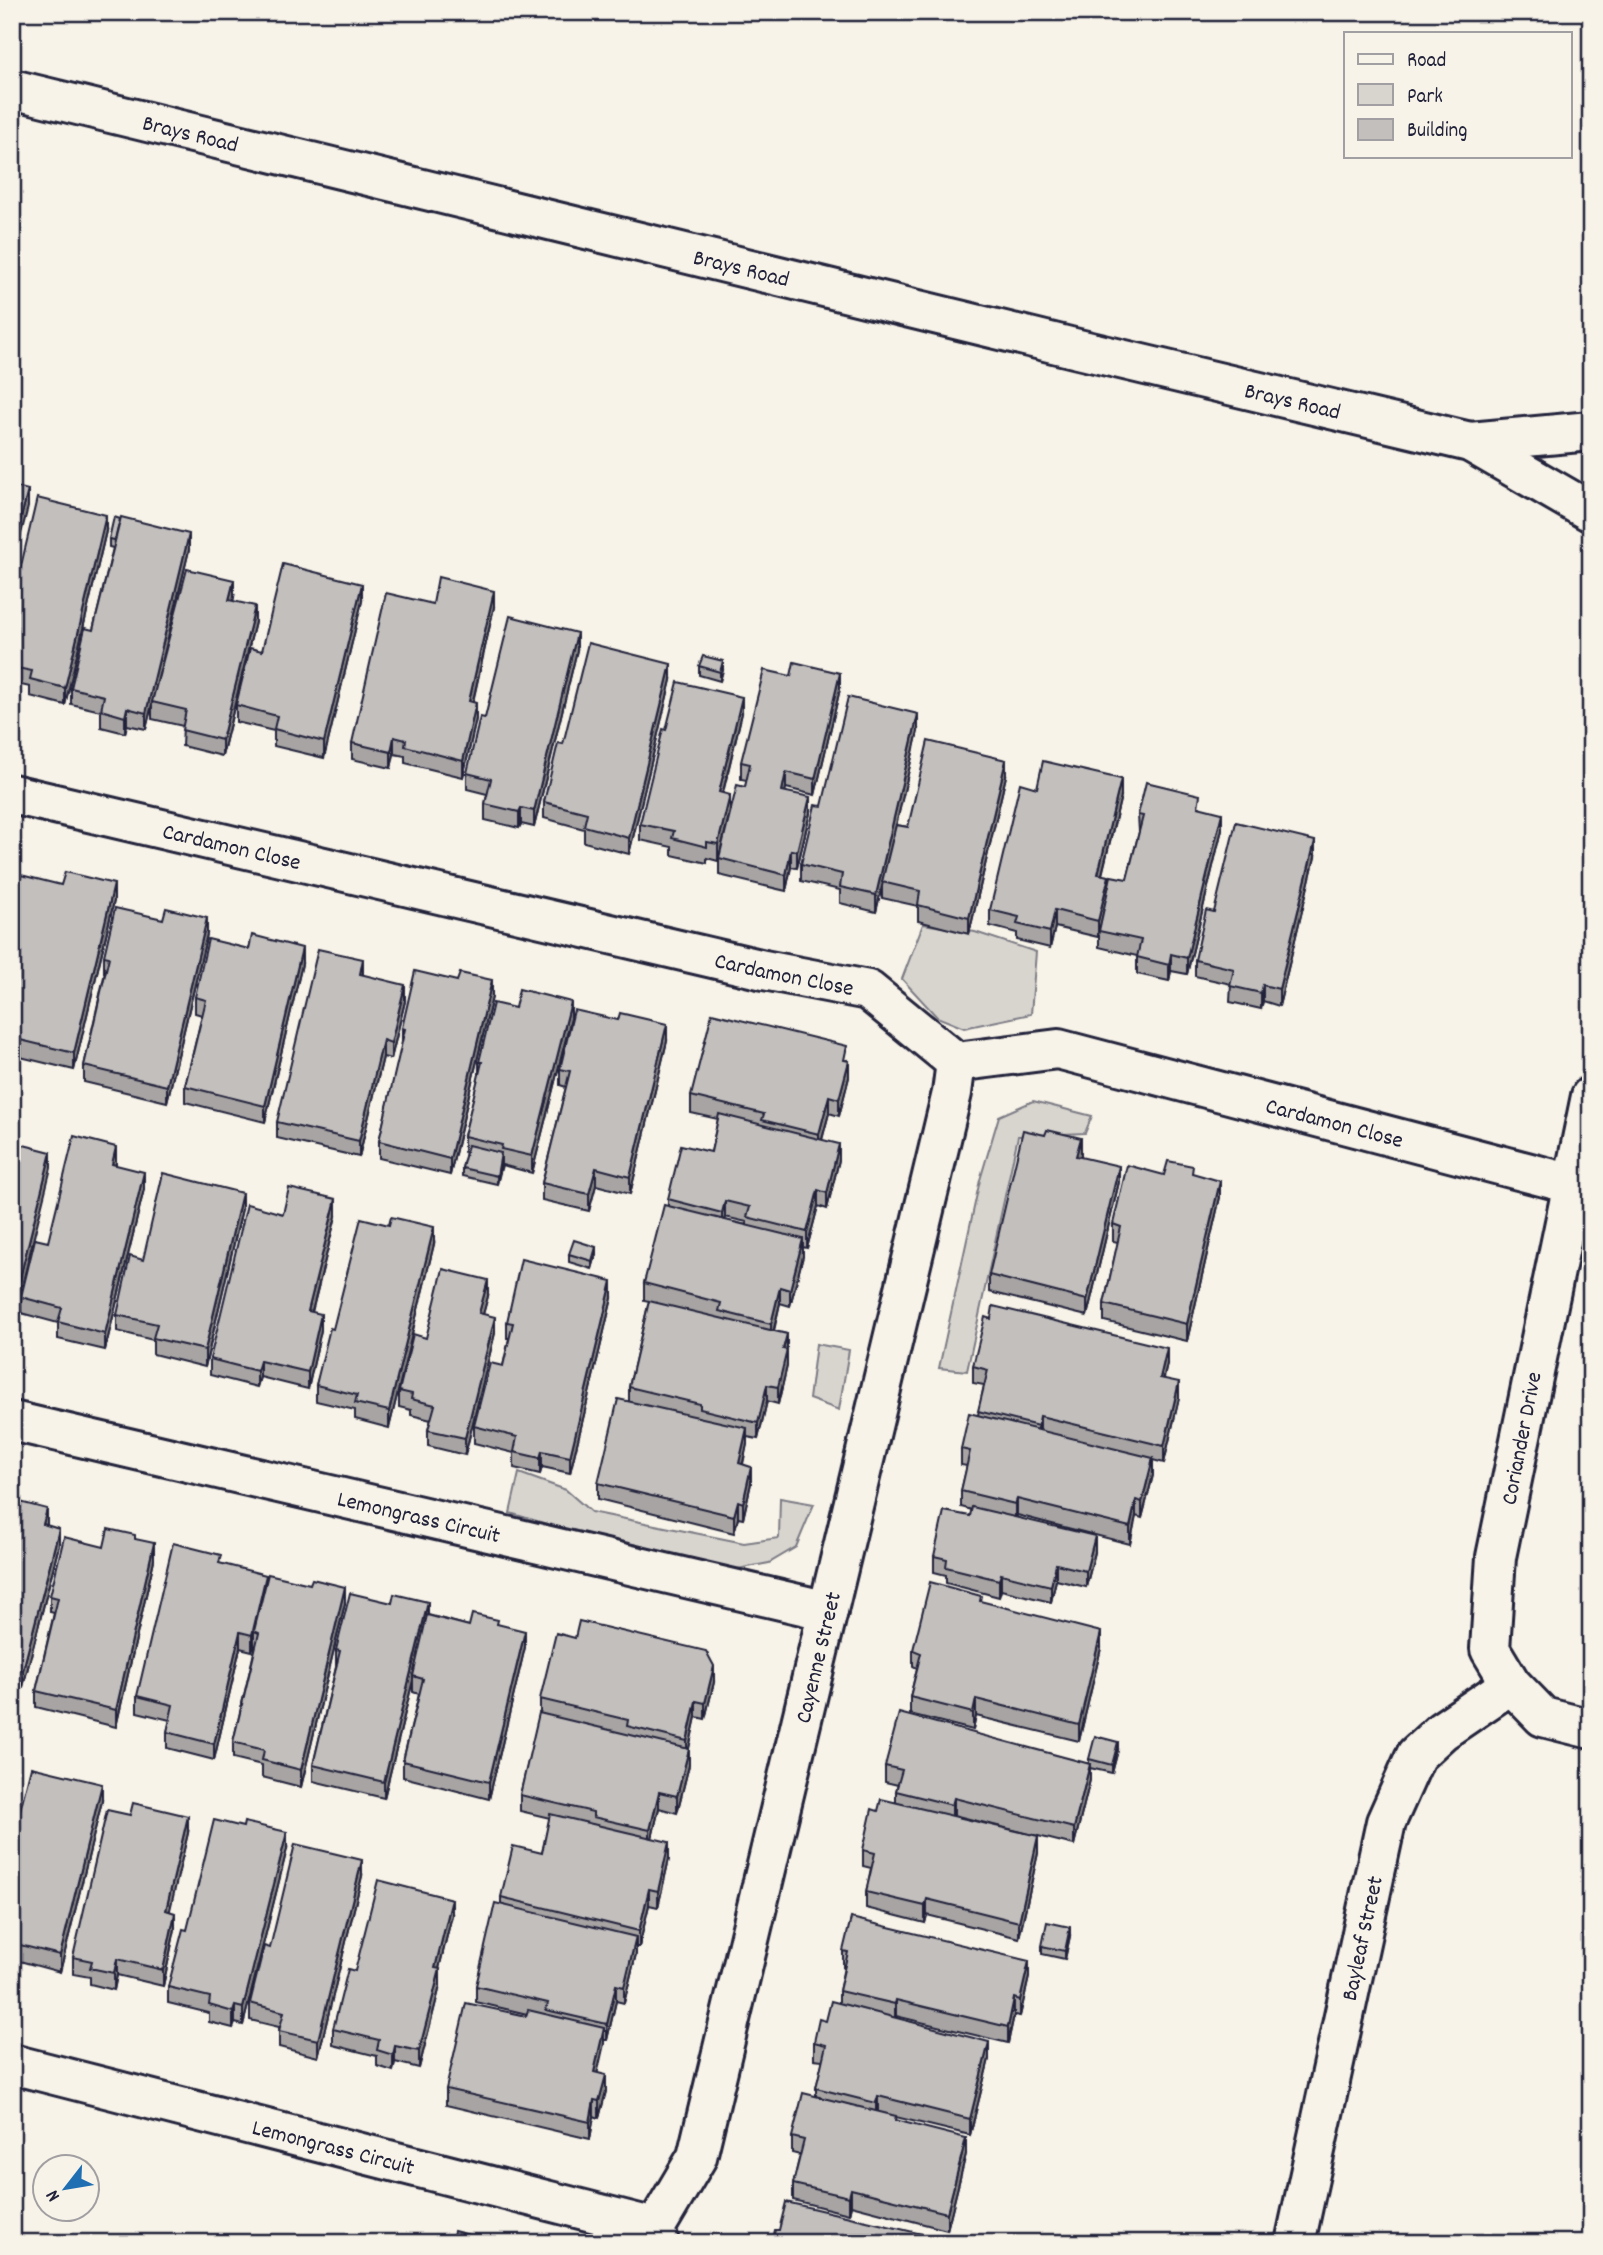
<svg xmlns="http://www.w3.org/2000/svg" width="1603" height="2255" viewBox="0 0 1603 2255" font-family="Dekko,sans-serif">
	<rect width="100%" height="100%" fill="#f7f3e8"/>
	<filter id="ink" filterUnits="userSpaceOnUse"><feTurbulence type="fractalNoise" baseFrequency=".0143" numOctaves="2"/><feDisplacementMap in="SourceGraphic" scale="14" xChannelSelector="R" yChannelSelector="G"/><feConvolveMatrix kernelMatrix="1 2 1 2 8 2 1 2 1" color-interpolation-filters="sRGB"/></filter>
	<g filter="url(#ink)">
		<g fill="#d8d5cf" stroke="#7d7c85" stroke-width="2">
			<path d="M923,924L975,932L1036,952L1031,1014L964,1028L937,1017L902,979Z"/>
			<path d="M1033,1101L1092,1116L1085,1133L1018,1136L967,1371L939,1368L980,1180L999,1116Z"/>
			<path d="M816,1344L849,1350L839,1410L809,1399Z"/>
			<path d="M519,1473L566,1490L591,1512L744,1543L779,1538L780,1498L814,1504L796,1547L769,1563L727,1571L604,1541L510,1513Z"/>
		</g>
		<g fill="none" stroke-linecap="round" stroke-linejoin="round">
			<defs>
				<g id="street">
					<path id="s1" d="M12,89L1074,348L1470,442L1591,512"/>
					<path d="M1470,442L1591,431"/>
					<path id="s2" d="M12,794L764,970L868,990L956,1062L1058,1049L1572,1184"/>
					<path d="M1591,1096L1496,1557L1490,1649L1511,1684L1543,1717L1591,1729"/>
					<path id="s3" d="M12,1421L828,1611"/>
					<path id="s4" d="M12,2064L655,2228"/>
					<path id="s5" d="M659,2243L655,2228L697,2157L952,1093L956,1062"/>
					<path id="s6" d="M1295,2243L1386,1822L1416,1755L1442,1731L1511,1684"/>
				</g>
			</defs>
			<use href="#street" stroke="#22223b" stroke-width="44"/>
			<use href="#street" stroke="#f7f3e8" stroke-width="38"/>
		</g>
		<g fill="#a7a4a3" stroke="#22223b" stroke-width="2" fill-rule="evenodd">
			<path d="M106,531L65,705L30,696V687L12,683V604Z"/>
			<path d="M109,539L189,550L159,675L234,597L233,601L255,622L222,756L182,746L183,726L152,719V705L146,729L127,725L125,733L101,727V711L71,704V688L93,630L113,548L109,547Z"/>
			<path d="M362,601L324,758L274,746V731L236,722V705L262,651Z"/>
			<path d="M433,604L494,607L473,702L476,719L463,777L405,763V756L394,754L391,768L352,759V743Z"/>
			<path d="M577,650L534,827L521,824L519,828L485,820V804L487,794L467,789V773L485,718Z"/>
			<path d="M699,666L723,670L720,681L699,675Z"/>
			<path d="M671,680L629,854L584,842V829L544,818V802L563,744Z"/>
			<path d="M840,689L815,795L786,788L785,791L810,813L797,868L791,867L786,891L719,875V858L745,787L747,780L741,779V762Z"/>
			<path d="M742,713L723,793L730,811L718,861L707,858V863L672,855V847L640,840V824L666,730Z"/>
			<path d="M918,731L896,825L908,827L1006,776L969,934L918,921V906L882,898V885L876,912L840,903V890L801,881V864L822,806Z"/>
			<path d="M1037,788L1121,796L1102,875L1109,887L1127,879L1139,832L1138,815L1200,807L1222,829L1187,974L1171,971L1169,981L1137,974V956L1099,947V935L1098,937L1055,927L1050,948L1017,940V933L990,926V910Z"/>
			<path d="M1315,857L1279,1006L1263,1001L1261,1009L1230,1002L1231,984L1195,976V960L1214,912Z"/>
			<path d="M61,885L114,901L74,1070L12,1055V911Z"/>
			<path d="M207,934L167,1102L84,1082V1066L105,972H104V956Z"/>
			<path d="M302,964L265,1122L185,1102V1086L202,1015L195,1013V997Z"/>
			<path d="M363,975L405,1001L391,1059L383,1057L359,1157L277,1138V1122Z"/>
			<path d="M492,997L450,1175L379,1158V1141L402,1045V1028Z"/>
			<path d="M515,1008L571,1018L532,1173L502,1165L497,1184L462,1176V1168L466,1153L464,1152V1136L479,1077V1062Z"/>
			<path d="M667,1041L630,1194L596,1185L589,1211L542,1200V1183L566,1087L560,1085V1069Z"/>
			<path d="M847,1060L849,1077L839,1116L829,1113L822,1140L839,1160L827,1209L818,1206L807,1248L803,1247V1256L790,1306L780,1303L774,1331L787,1334V1366L778,1404L767,1401L758,1439L747,1437V1444L743,1464L751,1483L743,1519L738,1518L734,1533L598,1499V1483L629,1401V1387L649,1301L644,1300V1283L668,1206V1199L711,1152L718,1119L691,1113V1096ZM725,1217L747,1222V1225L724,1220Z"/>
			<path d="M1081,1154V1157L1119,1182L1087,1316L989,1292V1275Z"/>
			<path d="M116,1163V1165L144,1189L105,1350L58,1339V1323L21,1313V1297L48,1242Z"/>
			<path d="M1193,1174L1220,1197L1187,1341L1104,1321V1304L1118,1242L1113,1241V1224L1164,1175Z"/>
			<path d="M242,1209L205,1367L153,1354V1340L117,1331V1315L143,1260Z"/>
			<path d="M283,1214L336,1216L312,1312L321,1330L308,1389L260,1377L257,1387L210,1375V1359Z"/>
			<path d="M434,1244L389,1428L355,1419V1410L316,1401V1385L333,1329Z"/>
			<path d="M569,1254L596,1255L592,1269L569,1262Z"/>
			<path d="M488,1296L483,1314L495,1333L465,1455L428,1446V1430L431,1420L411,1415V1410L399,1407V1391L426,1338Z"/>
			<path d="M612,1298L570,1473L542,1467L540,1474L514,1468V1453L474,1443V1426L503,1366L509,1338H507V1322Z"/>
			<path d="M991,1319L1167,1364L1164,1378L1179,1398L1164,1463L1153,1460V1475L1142,1518L1136,1516L1130,1544L1017,1515L1016,1517L1095,1552L1086,1587L1056,1580L1051,1602L1001,1590L999,1597L946,1583V1575L934,1572V1556L970,1516L972,1510L961,1507V1491L967,1466L961,1465V1449L978,1415L984,1385L973,1383V1366Z"/>
			<path d="M12,1513L47,1525L59,1545L23,1687L12,1683Z"/>
			<path d="M135,1539L154,1560L116,1727L36,1707V1691L54,1613L50,1612V1596L104,1547Z"/>
			<path d="M221,1564L266,1585L345,1603L301,1787L262,1777V1765L233,1758V1742L255,1648H254V1641L252,1651L240,1648L214,1760L167,1748V1732L170,1720L137,1712V1696Z"/>
			<path d="M981,1602L1101,1648L1079,1741L976,1716L973,1730L910,1714V1697L917,1668L913,1666V1650Z"/>
			<path d="M428,1615L469,1626L498,1625L525,1647L489,1799L403,1777V1761L419,1694L413,1692V1680L384,1798L313,1781V1765L336,1667V1650Z"/>
			<path d="M714,1682L705,1719L696,1717L689,1748V1765L677,1813L659,1808L652,1838L669,1859L658,1907L649,1905L639,1947H636V1954L624,2003L616,2001L607,2040H604L597,2073L606,2091L599,2118L594,2116L590,2139L446,2105V2089L526,2016L527,2014L476,2002V1986L501,1905V1897L542,1853L550,1818L520,1811V1795L540,1713V1699Z"/>
			<path d="M1118,1750L1112,1773L1090,1768V1780L1074,1845L954,1815L953,1816L1038,1853L1019,1938L927,1915L925,1923L866,1908V1892L871,1868L863,1866V1850L878,1811L896,1802V1791L898,1785L885,1782V1766L1089,1763V1759Z"/>
			<path d="M102,1801L60,1972L12,1959V1842Z"/>
			<path d="M188,1833L169,1911L175,1929L163,1986L117,1975L114,1990L90,1984V1977L73,1974V1957Z"/>
			<path d="M287,1849L243,2025L235,2023L233,2028L209,2022V2013L168,2003V1987L187,1930Z"/>
			<path d="M362,1876L318,2057L279,2047V2027L250,2020V2003L270,1948Z"/>
			<path d="M452,1915L439,1969L440,1986L419,2068L395,2062L393,2071L377,2066V2056L333,2045V2029L355,1971Z"/>
			<path d="M1070,1936L1065,1959L1042,1954V1946Z"/>
			<path d="M843,1951L1029,1977L1020,2016L1014,2015L1008,2043L896,2016V2018L989,2059L970,2135L896,2117V2120L966,2154L947,2230L851,2205L849,2214L793,2200V2184L800,2155L792,2153V2137L816,2097V2088L823,2060L814,2059V2042L839,2003V1991L844,1967H843Z"/>
		</g>
		<g fill="#888684" stroke="#22223b" stroke-width="2">
			<path d="M28,490V507L12,569V553Z"/>
			<path d="M106,515V531L65,705V688Z"/>
			<path d="M189,534V550L146,729V713Z"/>
			<path d="M234,580V597L229,616V600Z"/>
			<path d="M362,584V601L324,758V742Z"/>
			<path d="M494,591V607L469,718V701Z"/>
			<path d="M255,606V622L222,756V740Z"/>
			<path d="M577,633V650L534,827V811Z"/>
			<path d="M723,661V670L720,681V672Z"/>
			<path d="M671,664V680L629,854V838Z"/>
			<path d="M840,673V689L815,795V779Z"/>
			<path d="M742,697V713L719,808V792Z"/>
			<path d="M476,703V719L463,777V761Z"/>
			<path d="M127,708V725L125,733V717Z"/>
			<path d="M918,714V731L876,912V895Z"/>
			<path d="M394,737V754L391,768V752Z"/>
			<path d="M1006,760V776L969,934V918Z"/>
			<path d="M786,772V788L782,807V791Z"/>
			<path d="M1121,779V796L1098,890V874Z"/>
			<path d="M730,795V811L718,861V844Z"/>
			<path d="M810,797V813L797,868V851Z"/>
			<path d="M521,808V824L519,828V812Z"/>
			<path d="M1222,813V829L1187,974V958Z"/>
			<path d="M1315,841V857L1279,1006V989Z"/>
			<path d="M791,850V867L786,891V875Z"/>
			<path d="M16,864V880L12,897V881Z"/>
			<path d="M1109,876V893L1099,931L1098,937V921Z"/>
			<path d="M114,884V901L74,1070V1053Z"/>
			<path d="M1055,910V927L1050,948V932Z"/>
			<path d="M207,918V934L167,1102V1086Z"/>
			<path d="M302,948V964L265,1122V1106Z"/>
			<path d="M1171,954V971L1169,981V965Z"/>
			<path d="M363,959V976L360,974Z"/>
			<path d="M492,980V997L450,1175V1159Z"/>
			<path d="M405,985V1001L391,1059V1043Z"/>
			<path d="M1263,985V1001L1261,1009V993Z"/>
			<path d="M571,1002V1018L532,1173V1156Z"/>
			<path d="M667,1024V1041L630,1194V1177Z"/>
			<path d="M383,1040V1057L359,1157V1141Z"/>
			<path d="M849,1061V1077L839,1116V1099Z"/>
			<path d="M829,1096V1113L819,1150V1134Z"/>
			<path d="M1081,1138V1154L1076,1172V1156Z"/>
			<path d="M839,1144V1160L827,1209V1193Z"/>
			<path d="M116,1147V1163L112,1181V1164Z"/>
			<path d="M51,1152V1168L12,1326V1310Z"/>
			<path d="M501,1157V1165L497,1184V1176Z"/>
			<path d="M1119,1166V1182L1087,1316V1300Z"/>
			<path d="M596,1168V1185L589,1211V1194Z"/>
			<path d="M144,1172V1189L105,1350V1334Z"/>
			<path d="M1220,1181V1197L1187,1341V1324Z"/>
			<path d="M818,1190V1206L807,1248V1232Z"/>
			<path d="M242,1193V1209L205,1367V1350Z"/>
			<path d="M336,1199V1216L308,1327V1311Z"/>
			<path d="M725,1201V1217L722,1229V1213Z"/>
			<path d="M434,1227V1244L389,1428V1411Z"/>
			<path d="M803,1239V1256L790,1306V1290Z"/>
			<path d="M596,1247V1255L592,1269V1261Z"/>
			<path d="M488,1280V1296L479,1329V1313Z"/>
			<path d="M612,1281V1298L570,1473V1457Z"/>
			<path d="M780,1287V1303L771,1341V1324Z"/>
			<path d="M321,1314V1330L308,1389V1372Z"/>
			<path d="M495,1317V1333L465,1455V1438Z"/>
			<path d="M787,1334V1366L778,1404V1387L783,1349Z"/>
			<path d="M1167,1348V1364L1160,1394V1378Z"/>
			<path d="M260,1361V1377L257,1387V1371Z"/>
			<path d="M1179,1382V1398L1164,1463V1446Z"/>
			<path d="M767,1385V1401L758,1439V1423Z"/>
			<path d="M1040,1416V1432L1038,1442V1426Z"/>
			<path d="M747,1428V1444L739,1480V1463Z"/>
			<path d="M542,1451V1467L540,1474V1458Z"/>
			<path d="M1153,1458V1475L1142,1518V1502Z"/>
			<path d="M751,1467V1483L743,1519V1503Z"/>
			<path d="M1017,1499V1515L1015,1520V1504Z"/>
			<path d="M1136,1500V1516L1130,1544V1527Z"/>
			<path d="M738,1501V1518L734,1533V1516Z"/>
			<path d="M47,1509V1526L43,1524Z"/>
			<path d="M59,1529V1545L23,1687V1670Z"/>
			<path d="M1095,1536V1552L1086,1587V1571Z"/>
			<path d="M154,1543V1560L116,1727V1710Z"/>
			<path d="M1056,1564V1580L1051,1602V1586Z"/>
			<path d="M1001,1574V1590L999,1597V1580Z"/>
			<path d="M266,1575V1591L254,1631V1641L252,1651V1635Z"/>
			<path d="M345,1587V1603L301,1787V1770Z"/>
			<path d="M428,1602V1619L413,1676V1680L384,1798V1782Z"/>
			<path d="M525,1631V1647L489,1799V1782Z"/>
			<path d="M240,1632V1648L214,1760V1744Z"/>
			<path d="M1101,1632V1648L1079,1741V1725Z"/>
			<path d="M714,1666V1682L705,1719V1703Z"/>
			<path d="M976,1699V1716L973,1730V1713Z"/>
			<path d="M696,1701V1717L687,1757V1741Z"/>
			<path d="M1118,1742V1750L1112,1773V1765Z"/>
			<path d="M689,1749V1765L677,1813V1796Z"/>
			<path d="M1090,1764V1780L1074,1845V1828Z"/>
			<path d="M102,1784V1801L60,1972V1955Z"/>
			<path d="M659,1792V1808L650,1847V1830Z"/>
			<path d="M954,1798V1815L952,1821V1805Z"/>
			<path d="M188,1816V1833L166,1927V1910Z"/>
			<path d="M287,1832V1849L243,2025V2008Z"/>
			<path d="M1038,1836V1853L1019,1938V1922Z"/>
			<path d="M669,1842V1859L658,1907V1891Z"/>
			<path d="M362,1860V1876L318,2057V2040Z"/>
			<path d="M649,1889V1905L639,1947V1931Z"/>
			<path d="M452,1899V1915L435,1985V1968Z"/>
			<path d="M927,1899V1915L925,1923V1906Z"/>
			<path d="M175,1913V1929L163,1986V1970Z"/>
			<path d="M1070,1927V1936L1065,1959V1951Z"/>
			<path d="M636,1937V1954L624,2003V1987Z"/>
			<path d="M117,1959V1975L114,1990V1973Z"/>
			<path d="M1029,1961V1977L1020,2016V2000Z"/>
			<path d="M440,1969V1986L419,2068V2051Z"/>
			<path d="M616,1985V2001L607,2040V2024Z"/>
			<path d="M1014,1998V2015L1008,2043V2027Z"/>
			<path d="M896,2000V2016L895,2021V2004Z"/>
			<path d="M235,2006V2023L233,2028V2012Z"/>
			<path d="M604,2028V2044L594,2088V2072Z"/>
			<path d="M989,2042V2059L970,2135V2119Z"/>
			<path d="M395,2046V2062L393,2071V2055Z"/>
			<path d="M606,2075V2091L599,2118V2101Z"/>
			<path d="M878,2096V2113L876,2119V2103Z"/>
			<path d="M594,2100V2116L590,2139V2122Z"/>
			<path d="M966,2138V2154L947,2230V2213Z"/>
			<path d="M851,2189V2205L849,2214V2197Z"/>
		</g>
		<g fill="#c2bfbd" stroke="#22223b" stroke-width="2">
			<path d="M12,486L28,490L12,553Z"/>
			<path d="M37,498L106,515L65,688L30,679L32,671L12,667V604Z"/>
			<path d="M114,517L120,519L115,540L109,539Z"/>
			<path d="M121,517L189,534L146,713L127,708L125,717L101,710L104,696L71,688L85,628L93,630Z"/>
			<path d="M283,564L362,584L324,742L274,729L277,716L236,705L250,648L262,651Z"/>
			<path d="M187,569L234,580L229,600L255,606L222,740L182,730L186,710L152,702Z"/>
			<path d="M438,577L494,591L469,701L476,703L463,761L405,746L406,740L394,737L391,752L352,743L386,593L433,604Z"/>
			<path d="M510,616L577,633L534,811L521,808L519,812L485,804L491,779L467,773L480,717L485,718Z"/>
			<path d="M588,643L671,664L629,838L584,826L587,813L544,802L558,743L563,744Z"/>
			<path d="M703,656L723,661L720,672L699,666Z"/>
			<path d="M794,662L840,673L815,779L786,772L782,791L810,797L797,851L791,850L786,875L719,858L737,785L745,787L750,764L741,762L764,670L791,676Z"/>
			<path d="M678,682L742,697L719,792L730,795L718,844L707,842V847L672,838L674,831L640,824L663,729L666,730Z"/>
			<path d="M848,697L918,714L876,895L840,887L842,874L801,864L815,805L822,806Z"/>
			<path d="M928,741L1006,760L969,918L918,905L920,891L882,882L896,825L908,827Z"/>
			<path d="M1043,761L1121,779L1098,874L1109,876L1098,921L1055,910L1050,932L1017,924L1019,917L990,910L1020,783L1037,788Z"/>
			<path d="M1146,782L1200,795L1198,807L1222,813L1187,958L1171,954L1169,965L1137,957L1141,940L1099,931L1111,876L1127,879L1143,816L1138,815Z"/>
			<path d="M1236,822L1315,841L1279,989L1263,985L1261,993L1230,986L1234,969L1195,960L1206,910L1214,912Z"/>
			<path d="M12,863L16,864L12,881Z"/>
			<path d="M65,872L114,884L74,1053L12,1038V944L15,934L12,933V911L21,875L61,885Z"/>
			<path d="M115,908L163,919L166,908L207,918L167,1086L84,1066L109,957L104,956Z"/>
			<path d="M252,935L302,948L265,1106L185,1086L206,1000L195,997L208,939L249,949Z"/>
			<path d="M318,949L363,959L360,974L405,985L391,1043L383,1040L359,1141L277,1122Z"/>
			<path d="M415,971L457,981L460,973L492,980L450,1159L379,1141L405,1029L402,1028Z"/>
			<path d="M519,989L571,1002L532,1156L501,1149L502,1145L464,1136L482,1062H479L493,1003L515,1008Z"/>
			<path d="M574,1010L618,1020L620,1013L667,1024L630,1177L596,1168L589,1194L542,1183L570,1071L560,1069Z"/>
			<path d="M712,1013L847,1046L844,1060L849,1061L839,1099L829,1096L819,1134L762,1120L764,1114L691,1096Z"/>
			<path d="M719,1114L839,1144L827,1193L818,1190L807,1232L747,1217L750,1207L725,1201L722,1213L668,1199L681,1145L711,1152Z"/>
			<path d="M1023,1130L1045,1135L1047,1130L1081,1138L1076,1156L1119,1166L1087,1300L989,1275Z"/>
			<path d="M74,1136L116,1147L112,1164L144,1172L105,1334L58,1322L62,1308L21,1297L35,1239L48,1242Z"/>
			<path d="M12,1142L51,1152L12,1310Z"/>
			<path d="M468,1145L501,1153L497,1176L462,1168Z"/>
			<path d="M1168,1161L1193,1166L1192,1173L1220,1181L1187,1324L1104,1304L1121,1227L1113,1224L1127,1165L1164,1175Z"/>
			<path d="M163,1173L242,1193L205,1350L153,1338L157,1324L117,1315L130,1256L143,1260Z"/>
			<path d="M289,1188L336,1199L308,1311L321,1314L308,1372L260,1361L257,1371L210,1359L247,1204L283,1214Z"/>
			<path d="M664,1205L803,1239L790,1290L780,1287L771,1324L719,1311L721,1303L644,1283Z"/>
			<path d="M391,1217L434,1227L389,1411L355,1403L357,1395L316,1385L330,1328L333,1329L361,1218L389,1225Z"/>
			<path d="M574,1240L596,1247L592,1261L569,1254Z"/>
			<path d="M521,1259L612,1281L570,1457L542,1451L540,1458L514,1452L517,1437L474,1426L490,1363L503,1366L513,1323L507,1322Z"/>
			<path d="M443,1269L488,1280L479,1313L495,1317L465,1438L428,1430L435,1405L411,1399L412,1394L399,1391L413,1334L426,1338Z"/>
			<path d="M649,1301L787,1334L783,1349L787,1350L778,1387L767,1385L758,1423L700,1409V1404L629,1387Z"/>
			<path d="M993,1306L1167,1348L1160,1378L1179,1382L1164,1446L1040,1416L1038,1426L978,1411L988,1370L973,1366L985,1317L991,1319Z"/>
			<path d="M618,1399L747,1428L739,1463L751,1467L743,1503L738,1501L734,1516L598,1483Z"/>
			<path d="M969,1413L1153,1458L1142,1502L1136,1500L1130,1527L1017,1499L1015,1504L961,1491L970,1451L961,1449Z"/>
			<path d="M16,1501L47,1509L43,1524L59,1529L23,1670L12,1667V1513Z"/>
			<path d="M972,1507L1095,1536L1086,1571L1056,1564L1051,1586L1001,1574L999,1580L946,1567L947,1559L934,1556L944,1511L970,1516Z"/>
			<path d="M108,1529L135,1535V1539L154,1543L116,1710L36,1691L58,1598L50,1596L64,1537L104,1547Z"/>
			<path d="M173,1543L221,1555L219,1563L266,1575L252,1635L240,1632L214,1744L167,1732L173,1705L137,1696Z"/>
			<path d="M268,1574L310,1584L312,1579L345,1587L301,1770L262,1760L264,1750L233,1742L259,1633L254,1631Z"/>
			<path d="M930,1582L981,1596L980,1601L1101,1632L1079,1725L976,1699L973,1713L910,1697L921,1653L913,1650Z"/>
			<path d="M350,1593L392,1603L394,1594L428,1602L384,1782L313,1765L340,1651L336,1650Z"/>
			<path d="M472,1614L498,1620L497,1624L525,1631L489,1782L403,1761L423,1679L413,1676L427,1615L469,1626Z"/>
			<path d="M579,1621L706,1651L714,1666L705,1703L696,1701L687,1741L627,1726L628,1720L540,1699L556,1633L575,1638Z"/>
			<path d="M539,1713L689,1749L677,1796L659,1792L650,1830L593,1817V1812L520,1795Z"/>
			<path d="M899,1713L1090,1764L1074,1828L954,1798L952,1805L896,1791L902,1770L885,1766Z"/>
			<path d="M1095,1736L1118,1742L1112,1765L1089,1759Z"/>
			<path d="M31,1767L102,1784L60,1955L12,1943V1842Z"/>
			<path d="M881,1799L1038,1836L1019,1922L927,1899L925,1906L866,1892L875,1853L863,1850L872,1809L878,1811Z"/>
			<path d="M133,1803L188,1816L166,1910L175,1913L163,1970L117,1959L114,1973L90,1968L92,1961L73,1957L107,1810L130,1815Z"/>
			<path d="M550,1814L669,1842L658,1891L649,1889L639,1931L501,1897L513,1846L542,1853Z"/>
			<path d="M214,1820L243,1827L244,1822L287,1832L243,2008L235,2006L233,2012L209,2005L210,1997L168,1987L183,1929L187,1930Z"/>
			<path d="M295,1844L362,1860L318,2040L279,2031L284,2012L250,2003L264,1946L270,1948Z"/>
			<path d="M378,1880L452,1899L435,1968L440,1969L419,2051L395,2046L393,2055L377,2050L379,2040L333,2029L348,1969L355,1971Z"/>
			<path d="M495,1903L636,1937L624,1987L616,1985L607,2024L546,2010L548,2003L476,1986Z"/>
			<path d="M851,1918L1029,1961L1020,2000L1014,1998L1008,2027L896,2000L895,2004L839,1991L848,1952L843,1951Z"/>
			<path d="M1047,1922L1070,1927L1065,1951L1042,1946Z"/>
			<path d="M831,2001L989,2042L970,2119L878,2096L876,2103L816,2088L826,2045L814,2042L819,2019L826,2021Z"/>
			<path d="M466,2003L526,2016L528,2010L604,2028L594,2072L606,2075L599,2101L594,2100L590,2122L446,2089Z"/>
			<path d="M803,2093L896,2116L895,2120L966,2138L947,2213L851,2189L849,2197L793,2184L804,2140L792,2137Z"/>
			<path d="M786,2202L956,2242V2243H772L775,2230H779Z"/>
			<path d="M454,2231L501,2243H451Z"/>
		</g>
	</g>
	<g text-anchor="middle" stroke-width="5" stroke-linejoin="round" paint-order="stroke">
		<g font-size="23" fill="#22223b" stroke="#f7f3e8">
			<text dy="8" stroke="none"><textPath href="#s1" startOffset="184">Brays Road</textPath></text>
			<text dy="8" stroke="none"><textPath href="#s1" startOffset="751">Brays Road</textPath></text>
			<text dy="8" stroke="none"><textPath href="#s1" startOffset="1318">Brays Road</textPath></text>
			<text dy="8" stroke="none"><textPath href="#s2" startOffset="226">Cardamon Close</textPath></text>
			<text dy="8" stroke="none"><textPath href="#s2" startOffset="793">Cardamon Close</textPath></text>
			<text dy="8" stroke="none"><textPath href="#s2" startOffset="1381">Cardamon Close</textPath></text>
			<text transform="translate(1520 1438) rotate(-79)" y="8">Coriander Drive</text>
			<text dy="8" stroke="none"><textPath href="#s3" startOffset="418">Lemongrass Circuit</textPath></text>
			<text dy="8" stroke="none"><textPath href="#s5" startOffset="612">Cayenne Street</textPath></text>
			<text dy="8" stroke="none"><textPath href="#s6" startOffset="312">Bayleaf Street</textPath></text>
			<text dy="8" stroke="none"><textPath href="#s4" startOffset="332">Lemongrass Circuit</textPath></text>
		</g>
	</g>
	<rect width="1603" height="2255" fill="none" stroke="#f7f3e8" stroke-width="42"/>
	<rect x="21" y="21" width="1561" height="2213" fill="none" stroke="#22223b" stroke-width="2.5" filter="url(#ink)"/>
	<rect x="1344" y="32" width="228" height="126" fill="#f7f3e8" stroke="#a29fa3" stroke-width="2"/>
	<rect x="1358" y="54" width="35" height="10" fill="#f7f3e8" stroke="#a29fa3" stroke-width="2"/>
	<text x="1407" y="66" font-size="21" fill="#22223b">Road</text>
	<rect x="1358" y="84" width="35" height="21" fill="#d8d5cf" stroke="#a29fa3" stroke-width="2"/>
	<text x="1407" y="102" font-size="21" fill="#22223b">Park</text>
	<rect x="1358" y="119" width="35" height="21" fill="#c2bfbd" stroke="#a29fa3" stroke-width="2"/>
	<text x="1407" y="136" font-size="21" fill="#22223b">Building</text>
	<g transform="translate(66 2188) rotate(239)"><circle r="33" fill="#f7f3e8" stroke="#a29fa3" stroke-width="2"/>
	<path d="M0-5L12 26L0 18L-12 26Z" fill="#1f6fb2"/>
	<text y="-10" font-size="19" font-weight="bold" text-anchor="middle" fill="#22223b">N</text>
	</g>
</svg>
